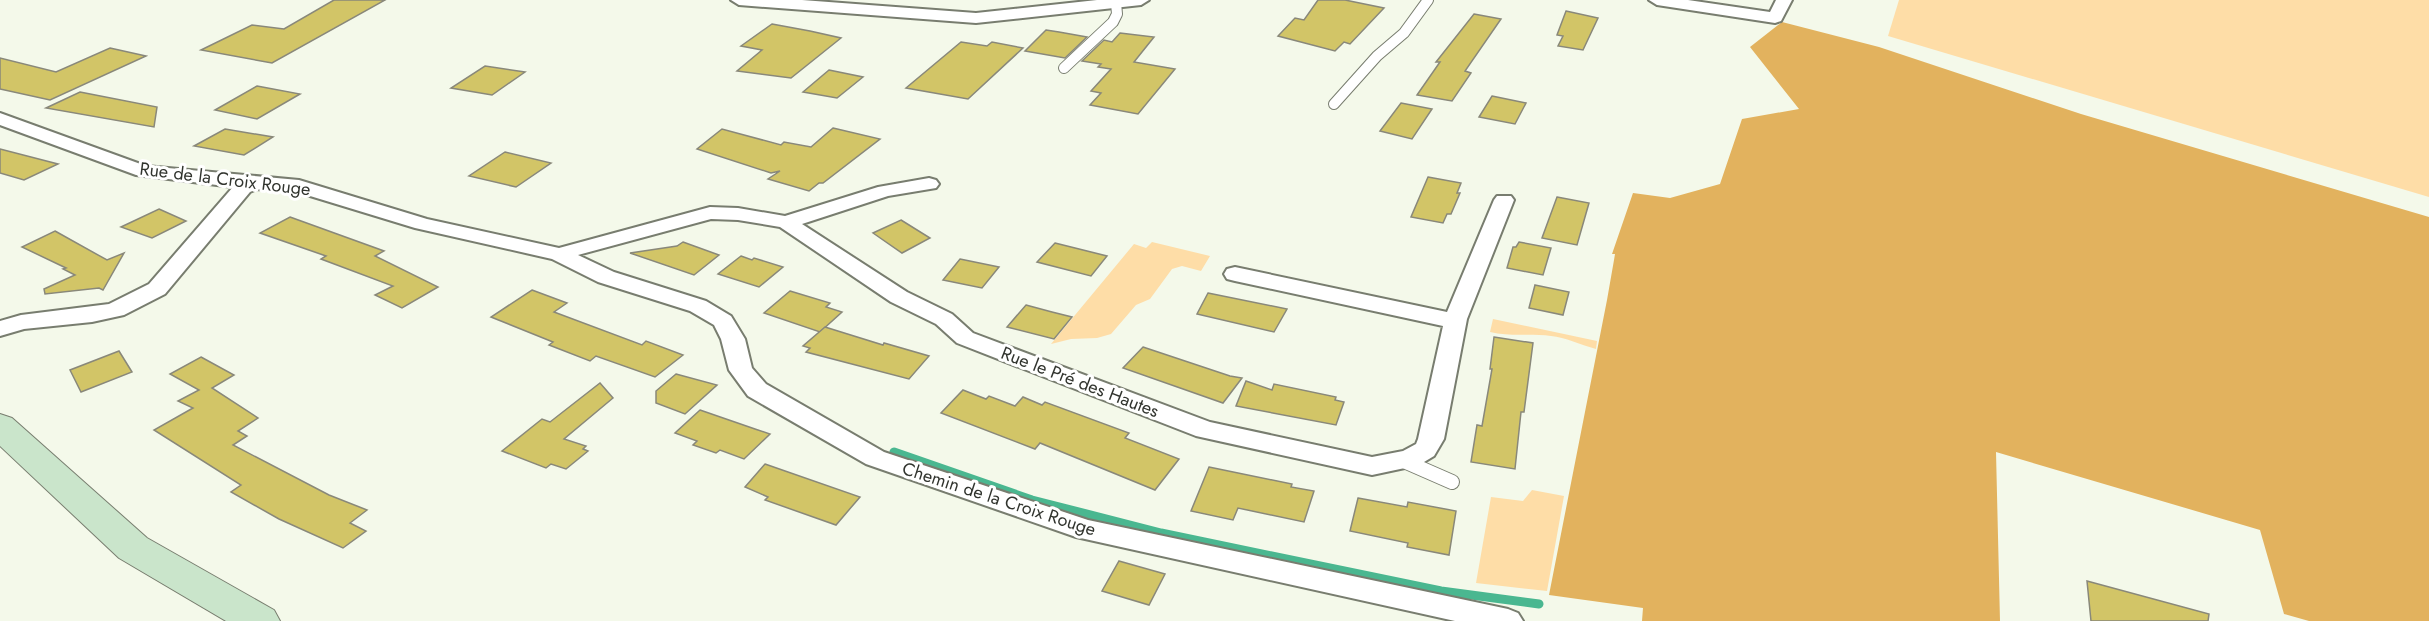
<svg xmlns="http://www.w3.org/2000/svg" width="2429" height="621" viewBox="0 0 2429 621" font-family="Jost,sans-serif">
	<rect width="100%" height="100%" fill="#f4f9ea"/>
	<g fill="#fedda7">
		<path d="M1899,0H2429V197L1888,36Z"/>
		<path d="M1152,242L1210,256L1201,271L1182,266L1172,269L1150,299L1136,305L1111,334L1097,338L1071,339L1051,344L1134,244L1146,248Z"/>
		<path d="M1493,319L1597,341L1596,349C1581,345 1565,337 1551,336C1530,333 1510,337 1490,332Z"/>
		<path d="M1532,490L1564,496L1547,591L1476,583L1491,497L1523,501Z"/>
	</g>
	<path fill="#e2b25e" d="M1782,22L1879,47L2081,114L2429,217V621H2309L2284,614L2260,530L1996,452L2000,621H1642L1643,608L1549,595L1607,300L1614,260L1615,254H1612L1633,193L1670,198L1720,184L1742,119L1799,109L1750,47Z"/>
	<g fill="none" stroke-linecap="round" stroke-linejoin="round">
		<path stroke="#4ab790" stroke-width="9" d="M894,452L1032,500L1161,533L1441,591L1539,604"/>
	</g>
	<g fill="#d2c567" stroke="#89887a" stroke-width="1.5">
		<path d="M334,0H385L272,63L201,50L252,25L284,29Z"/>
		<path d="M1318,0H1345L1384,8L1350,44L1344,42L1335,51L1278,36L1295,18L1304,20Z"/>
		<path d="M1566,11L1598,18L1583,50L1558,46L1563,36L1557,35Z"/>
		<path d="M1474,14L1501,19L1465,71L1471,73L1452,101L1417,95L1440,62H1436Z"/>
		<path d="M772,24L810,31L841,38L791,78L737,71L762,50L741,46Z"/>
		<path d="M1046,30L1059,32L1087,37L1065,58L1025,51Z"/>
		<path d="M1120,33L1154,37L1134,62L1175,69L1138,114L1090,105L1101,93L1091,91L1111,69L1098,67L1101,64L1082,61L1104,40L1112,42Z"/>
		<path d="M961,42L987,46L992,42L1023,48L968,99L906,88Z"/>
		<path d="M110,48L146,56L50,100L0,89V58L56,72Z"/>
		<path d="M485,66L525,72L492,95L451,88Z"/>
		<path d="M829,70L863,77L837,98L803,92Z"/>
		<path d="M257,86L300,94L257,119L215,110Z"/>
		<path d="M80,92L157,107L154,127L46,108Z"/>
		<path d="M1492,96L1526,103L1515,124L1479,117Z"/>
		<path d="M1401,103L1432,109L1412,139L1380,131Z"/>
		<path d="M833,128L880,139L823,183H819L809,191L768,179L780,171L771,173L697,149L722,129L781,145L784,142L811,147Z"/>
		<path d="M225,129L273,137L244,155L194,146Z"/>
		<path d="M0,149L58,164L24,180L0,173Z"/>
		<path d="M505,152L551,163L516,187L469,176Z"/>
		<path d="M1428,177L1461,183L1457,193H1460L1451,214H1447L1443,223L1411,217Z"/>
		<path d="M1557,197L1589,203L1577,245L1542,238Z"/>
		<path d="M159,209L186,221L152,238L121,227Z"/>
		<path d="M290,217L384,251L375,256L438,287L402,308L375,295L393,286L321,259L326,256L260,233Z"/>
		<path d="M901,220L930,238L902,253L873,233Z"/>
		<path d="M55,231L107,260L124,253L103,290L99,288L45,294L44,289L75,275L63,269L66,268L22,247Z"/>
		<path d="M683,242L719,255L694,275L630,253L677,246Z"/>
		<path d="M1519,242L1551,248L1543,275L1507,268L1513,247H1516Z"/>
		<path d="M1055,243L1107,256L1091,276L1037,262Z"/>
		<path d="M741,256L752,260L754,258L783,267L759,287L718,274Z"/>
		<path d="M960,259L999,267L982,288L943,280Z"/>
		<path d="M1535,285L1569,292L1563,315L1529,308Z"/>
		<path d="M532,290L567,303L554,312L642,345L646,341L683,355L655,377L596,356L590,361L549,345L553,342L491,317Z"/>
		<path d="M790,291L830,303L826,307L842,312L820,332L764,313Z"/>
		<path d="M1208,293L1287,309L1274,332L1197,314Z"/>
		<path d="M1026,305L1052,312L1072,317L1054,339L1007,327Z"/>
		<path d="M825,327L883,345L884,343L929,356L909,379L806,352L810,348L803,346Z"/>
		<path d="M1494,337L1533,343L1524,412H1521L1515,469L1471,462L1477,425L1482,426L1492,369H1490Z"/>
		<path d="M1143,347L1230,376L1242,378L1223,403L1123,368Z"/>
		<path d="M119,351L132,372L81,392L70,370Z"/>
		<path d="M201,357L234,375L212,388L258,418L238,431L247,436L233,445L329,495L367,510L350,523L366,531L343,548L279,519L231,492L241,485L154,430L193,408L178,401L199,390L170,374Z"/>
		<path d="M676,374L717,385L685,414L656,403V391Z"/>
		<path d="M1246,381L1272,390L1274,384L1336,397L1335,400L1344,402L1336,425L1236,406Z"/>
		<path d="M600,383L613,398L564,439L586,446L583,449L588,451L566,469L551,464L546,468L502,451L542,419L550,422Z"/>
		<path d="M963,390L986,399L989,396L1015,406L1023,397L1042,405L1045,402L1129,433L1125,438L1179,459L1155,490L1040,443L1035,449L941,413Z"/>
		<path d="M700,410L755,429L770,434L744,459L720,450L716,453L693,445L697,441L675,433Z"/>
		<path d="M765,464L860,497L836,525L765,500L768,497L745,487Z"/>
		<path d="M1209,467L1292,484L1291,487L1314,491L1304,522L1238,508L1233,520L1191,511Z"/>
		<path d="M1358,498L1407,507L1408,502L1456,511L1449,555L1407,547L1408,543L1350,531Z"/>
		<path d="M1119,561L1165,574L1149,605L1102,591Z"/>
		<path d="M2087,581L2209,614L2208,621H2091Z"/>
	</g>
	<g fill="none" stroke-linecap="round" stroke-linejoin="round">
		<defs>
			<g id="lane-far1">
				<path d="M1064,68L1113,22L1117,14L1116,3"/>
				<path d="M1334,104L1377,56L1404,33L1428,0"/>
			</g>
			<path id="lane" d="M1404,461L1452,482"/>
			<g id="street">
				<path d="M731,0H802L976,13L1097,0H1149L1141,5L976,23L739,5Z"/>
				<path d="M1649,0H1688L1770,12L1776,0H1792L1781,21L1775,23L1657,5Z"/>
				<path d="M0,113L146,166L299,180L427,219L559,248L710,207L738,208L785,216L878,187L929,178L936,180L939,184L936,188L888,196L802,224L907,292L952,314L973,333L1210,422L1372,457L1403,451L1416,444L1418,439L1443,326L1235,281L1227,279L1224,274L1227,269L1235,267L1447,312L1494,200L1497,196H1511L1514,200L1467,319L1444,439L1434,456L1419,465L1372,475L1196,436L957,343L936,324L891,302L780,227L738,220L711,219L578,255L614,272L706,301L731,316L745,339L752,368L766,384L884,452L1088,520L1508,609L1518,613L1523,621H1455L1076,537L866,464L748,396L729,370L721,339L714,325L690,311L598,282L552,259L415,228L297,192L257,189L250,192L165,294L124,315L92,322L24,329L0,336V321L21,315L109,304L149,284L233,187L136,175L0,125Z"/>
			</g>
			<path id="secondary" d="M0,414L12,418L147,538L274,610L280,621H226L119,558L0,446Z"/>
		</defs>
		<use href="#lane-far1" stroke="#787d6f" stroke-width="12"/>
		<use href="#lane" stroke="#787d6f" stroke-width="16"/>
		<use href="#street" stroke="#787d6f" stroke-width="4"/>
		<use href="#secondary" stroke="#787d6f" stroke-width="2"/>
		<use href="#lane-far1" stroke="#fff" stroke-width="10"/>
		<use href="#lane" stroke="#fff" stroke-width="14"/>
		<use href="#street" fill="#fff" fill-rule="evenodd"/>
		<use href="#secondary" fill="#cae5cb" fill-rule="evenodd"/>
	</g>
	<g text-anchor="middle" stroke-width="6" stroke-linejoin="round" paint-order="stroke">
		<g font-size="18" fill="#31342e" stroke="#fff">
			<text transform="translate(225 179) rotate(7)" y="6">Rue de la Croix Rouge</text>
			<text transform="translate(1080 382) rotate(21)" y="6">Rue le Pré des Hautes</text>
			<text transform="translate(999 499) rotate(18)" y="6">Chemin de la Croix Rouge</text>
		</g>
	</g>
</svg>
